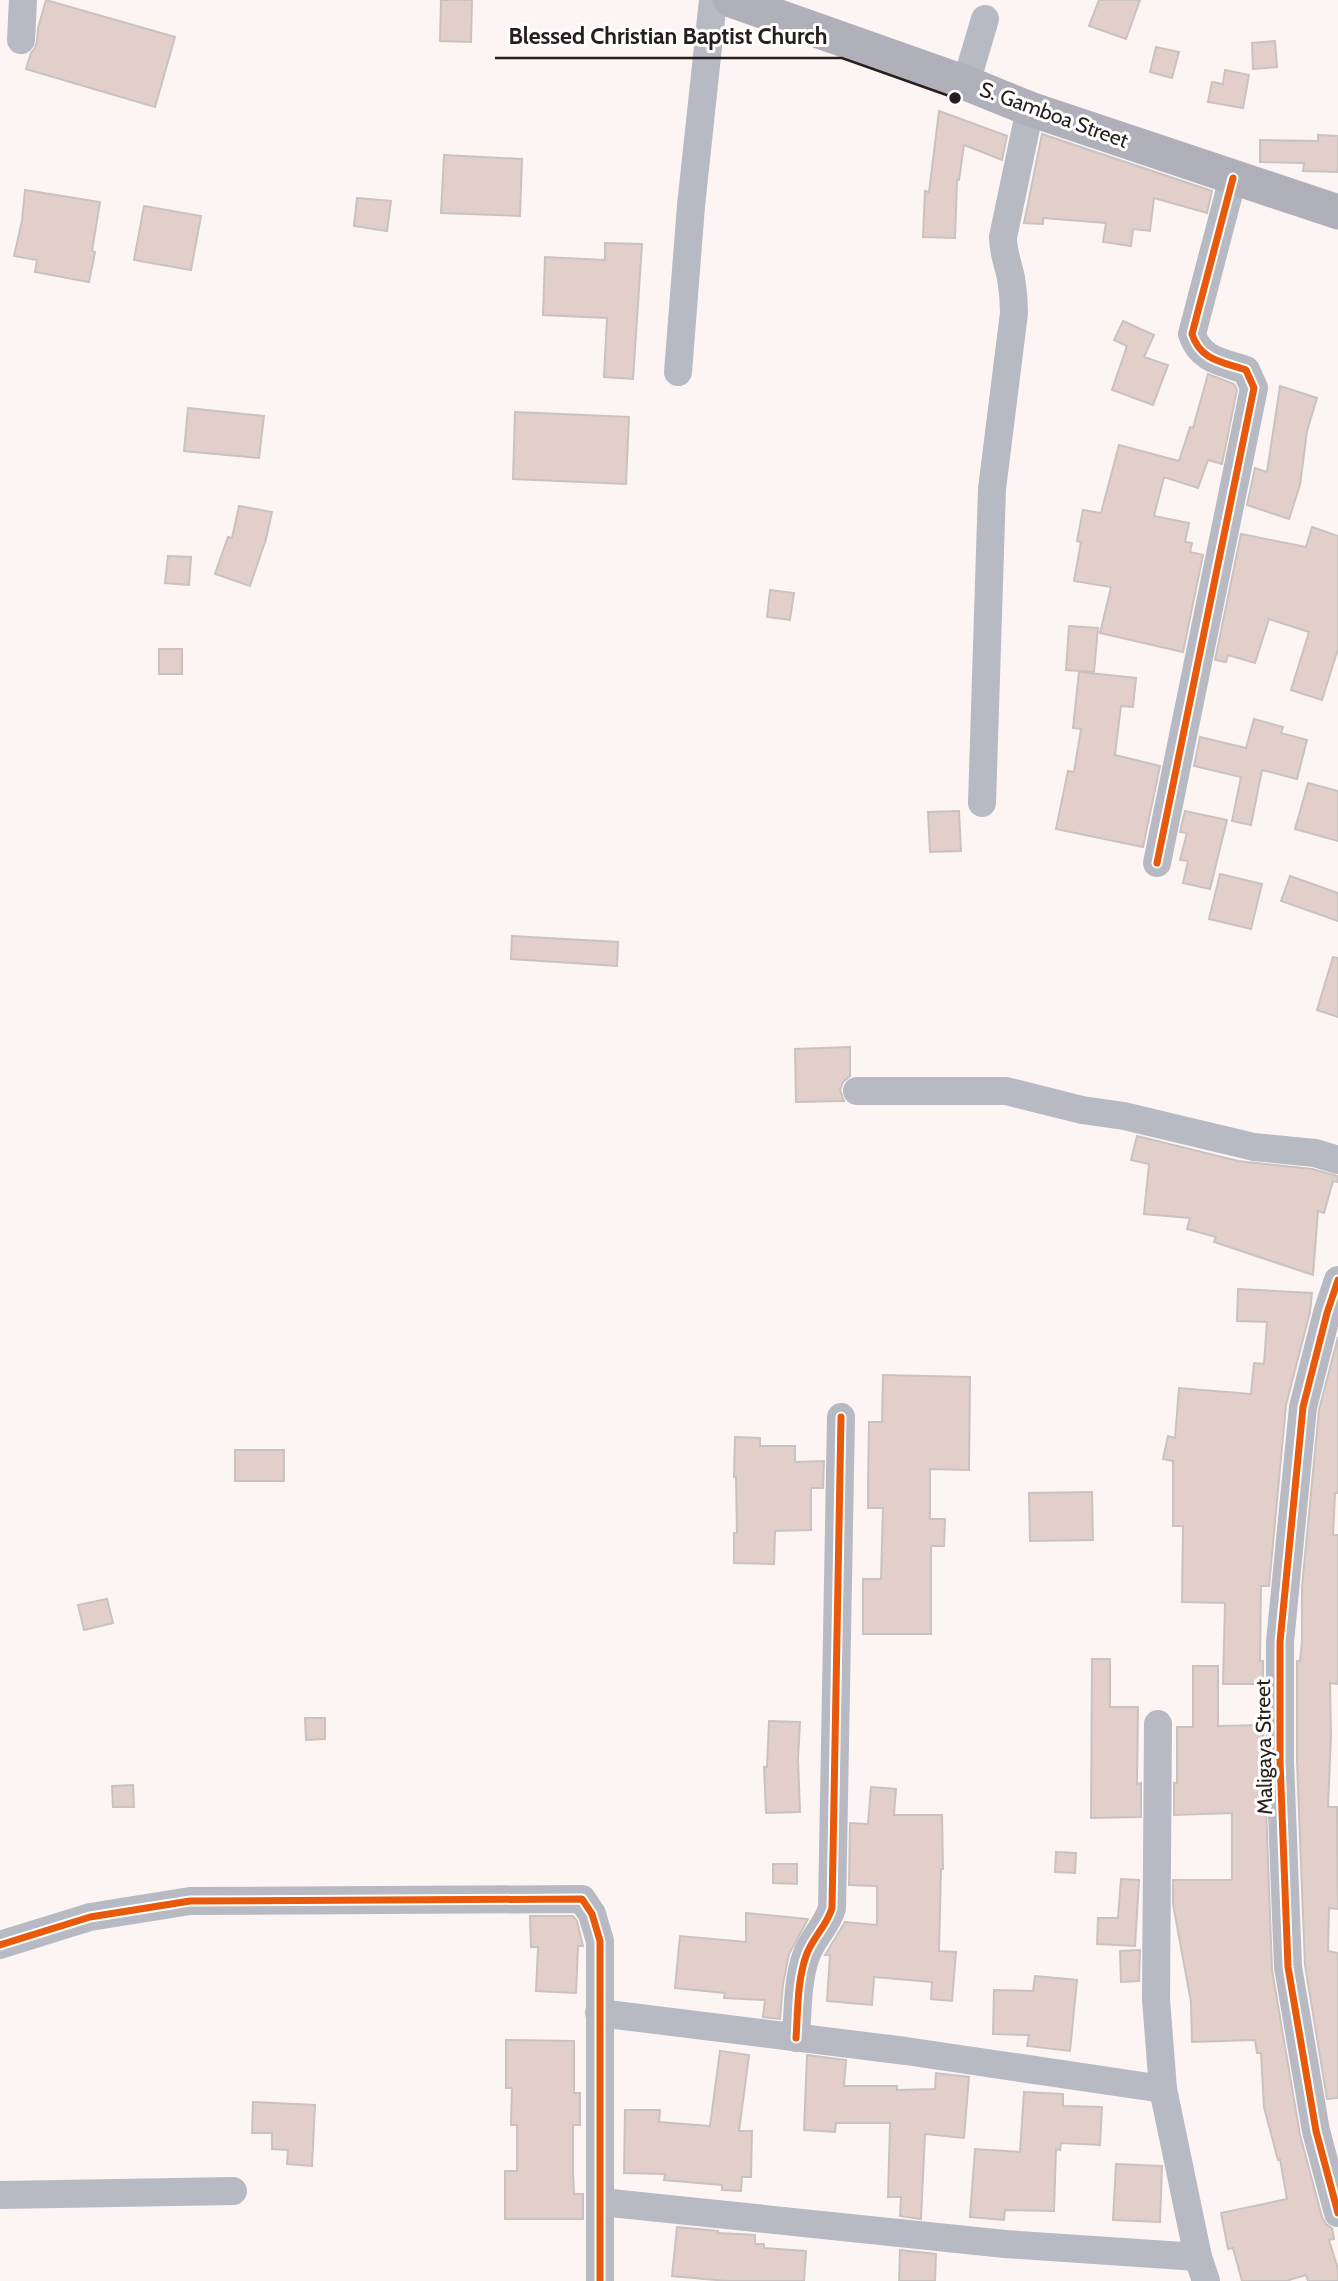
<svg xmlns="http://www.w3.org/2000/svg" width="1338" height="2281" viewBox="0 0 1338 2281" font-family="Cabin,sans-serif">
	<rect width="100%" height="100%" fill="#fcf5f4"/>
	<g fill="#e3cfca" stroke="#c9c2c0" stroke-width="2">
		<path d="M46,0L175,37L155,107L26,69L31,53L35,48L37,42L38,28Z"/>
		<path d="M441,0H472L471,42L440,41Z"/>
		<path d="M1099,0H1140L1126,39L1089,26Z"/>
		<path d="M1275,41L1277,67L1253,69L1252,43Z"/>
		<path d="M1156,47L1179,52L1172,78L1150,72Z"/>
		<path d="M1225,70L1249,75L1243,108L1208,102L1212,82L1223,84Z"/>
		<path d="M939,111L1007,136L1002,160L964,145L959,180H957L955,238L923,237L925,191L929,192Z"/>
		<path d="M1042,134L1212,191L1207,213L1154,198L1150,231L1133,229L1131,246L1103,242L1106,223L1043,218V224L1024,223Z"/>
		<path d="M1318,135L1338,136V172L1303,171L1304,163L1260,162V140L1318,141Z"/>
		<path d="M444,155L522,159L520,216L441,213Z"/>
		<path d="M25,190L100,202L92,251L95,252L89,282L35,272L37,260L14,256L22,221Z"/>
		<path d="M357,198L391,201L387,231L354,226Z"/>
		<path d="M144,206L201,216L191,270L134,260Z"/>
		<path d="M605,243L642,244L633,379L604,377L607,318L543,315L545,257L605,260Z"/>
		<path d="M1123,321L1154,335L1144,357L1168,365L1153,405L1112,390L1127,346L1114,340Z"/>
		<path d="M1208,374L1234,384L1237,390L1222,464L1208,460L1198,488L1164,477L1154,516L1189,523L1185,542L1192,543L1190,552L1203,555L1183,652L1100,633L1111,587L1074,581L1081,542L1077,541L1083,510L1101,513L1119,445L1179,461L1190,427L1193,428Z"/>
		<path d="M1280,386L1317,398L1307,431L1300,485L1289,519L1247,505L1255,468L1267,472Z"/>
		<path d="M188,408L264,416L259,458L184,451Z"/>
		<path d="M515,412L629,417L626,484L513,479Z"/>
		<path d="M239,506L272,512L266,539L250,586L215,574L228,537L232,538Z"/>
		<path d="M1312,527L1338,536V649L1322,700L1291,690L1309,632L1269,619L1255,663L1228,655L1226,662L1215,660L1241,534L1306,547Z"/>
		<path d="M168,556L191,557L189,585L165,583Z"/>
		<path d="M770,590L794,593L790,620L767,617Z"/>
		<path d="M1069,626L1098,628L1094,672L1066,670Z"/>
		<rect x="159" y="649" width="23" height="25"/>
		<path d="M1079,672L1136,678L1133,707L1121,706L1115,755L1160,766L1143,847L1056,829L1068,771L1074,772L1081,729L1073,728Z"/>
		<path d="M1254,719L1283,727L1281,733L1307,740L1297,779L1262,770L1251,825L1232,821L1241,777L1194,766L1200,737L1246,748Z"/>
		<path d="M1308,783L1338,791V841L1295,829Z"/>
		<path d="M959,811L961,851L930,852L928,812Z"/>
		<path d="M1185,811L1227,820L1210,889L1183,883L1188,861L1180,860L1187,833L1180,832Z"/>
		<path d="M1220,874L1262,884L1251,929L1209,919Z"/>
		<path d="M1290,876L1338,893V921L1281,901Z"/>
		<path d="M512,936L618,942L617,966L511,959Z"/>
		<path d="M1333,957L1338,958V1017L1317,1010Z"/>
		<path d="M850,1047V1076L843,1082L840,1090L844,1101L796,1102L795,1049Z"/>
		<path d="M1137,1136L1238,1161L1312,1169L1338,1176V1182L1333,1181L1324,1213L1318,1211L1313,1275L1214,1242L1216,1237L1187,1229L1190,1218L1144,1214L1149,1164L1131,1160Z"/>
		<path d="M1238,1289L1312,1293L1310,1312L1286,1405L1269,1586H1261L1260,1661H1263V1684H1223L1225,1603L1182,1602L1183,1526H1173V1461L1163,1459L1168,1436L1175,1438L1179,1388L1251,1394L1254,1363L1264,1364L1267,1322L1237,1321Z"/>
		<path d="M1338,1337V1493H1335L1333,1535H1338V1684L1330,1683L1331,1736L1328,1807H1337L1338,1909L1329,1908L1328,1951L1338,1953V2098L1327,2099L1305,1965L1297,1761V1661H1300L1302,1641V1587L1319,1410Z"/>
		<path d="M883,1375L970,1377L969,1470L930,1469V1519H945L944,1546H931V1634H863V1579H881L883,1508H868V1486L869,1422H882Z"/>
		<path d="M735,1437L760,1438V1446H795V1462L824,1461L823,1488H811V1530L775,1531L774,1564L734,1563V1533H737L736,1477H734Z"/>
		<rect x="235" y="1450" width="49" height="31"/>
		<path d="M1092,1492L1093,1540L1030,1541L1029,1493Z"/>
		<path d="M107,1599L113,1623L84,1630L78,1605Z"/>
		<path d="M1092,1659H1110V1707H1138L1137,1784L1141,1783V1817L1091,1818Z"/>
		<path d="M1193,1666H1218V1726L1263,1725L1272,1970L1300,2135L1322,2217L1326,2224L1332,2228L1334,2239L1329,2240L1338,2269V2281H1308L1306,2275L1286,2281H1242L1233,2248L1228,2249L1221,2213L1287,2199L1280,2159L1278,2160L1264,2107L1261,2053H1257L1255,2040L1192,2042L1191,2002L1173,1904V1880H1232V1813L1174,1815V1783H1177V1727H1193Z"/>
		<path d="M305,1718H325V1739L306,1740Z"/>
		<path d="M769,1721L800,1722L798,1759L800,1812L766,1813L764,1767H767Z"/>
		<path d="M133,1785L134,1807H113L112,1786Z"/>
		<path d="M871,1787L896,1789L894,1815H942L943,1869H941L939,1951L956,1952L952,2001L931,1999L932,1982L874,1977L872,2005L827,2001L830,1955H825L845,1922L877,1925V1886L849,1885L850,1823L868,1824Z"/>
		<path d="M1056,1852L1076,1853L1075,1873L1055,1872Z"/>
		<path d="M773,1864H797V1884L773,1883Z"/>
		<path d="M1121,1879L1139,1880L1135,1946L1097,1944L1098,1918H1118Z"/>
		<path d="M746,1913L808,1919L789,1954L783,1984L780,2019L763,2017L765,2000L724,1998L725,1993L675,1988L680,1936L746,1942Z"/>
		<path d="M530,1916H573L577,1921L583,1946H578L576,1993L536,1991L538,1947H531Z"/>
		<path d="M1140,1950L1139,1981L1121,1982L1120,1951Z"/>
		<path d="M1035,1976L1077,1980L1070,2051L1027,2046L1029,2035L993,2034L994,1990L1033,1991Z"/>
		<path d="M506,2040L574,2041V2093H580V2125H573V2172L574,2194H583V2219H505V2171H517V2125H511L512,2088H506Z"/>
		<path d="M720,2051L749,2055L739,2131H752L751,2177H742L741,2191L722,2190V2185L664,2180L665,2174L624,2173L625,2110H660L659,2122L710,2126Z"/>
		<path d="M807,2055L846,2060L844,2086H897V2090L935,2089L936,2073L969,2077L964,2138L925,2134L921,2219L900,2216L901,2197H888L890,2123H836L835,2132L804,2130Z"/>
		<path d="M1024,2092L1063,2094V2106L1102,2107L1100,2145L1061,2143L1060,2150L1056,2149L1054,2211L1005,2210L1004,2220L970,2217L975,2149L1020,2152Z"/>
		<path d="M253,2102L315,2105L312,2166L287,2164L288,2150L272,2149V2133H252Z"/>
		<path d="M1116,2164L1162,2166L1160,2222L1113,2220Z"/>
		<path d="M677,2227L718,2231V2233L755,2235V2244H764V2248L806,2251L804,2281H727L672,2276Z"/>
		<path d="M900,2250L936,2254L935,2281H899Z"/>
	</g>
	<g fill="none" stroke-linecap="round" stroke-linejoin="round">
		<g stroke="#b7b9c3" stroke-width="28">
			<path d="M21,40L23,0"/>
			<path d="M966,83L985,19"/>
			<path d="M678,372L691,206L713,0"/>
			<path d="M982,803L992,489L1014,313C1014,301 1013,290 1011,278C1008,263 1003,253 1003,237L1030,109"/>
			<path d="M1157,863L1254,388L1246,370C1222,362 1200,360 1192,334L1233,178"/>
			<path d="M857,1091H1006L1082,1110L1124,1116L1254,1147L1315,1153L1338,1160"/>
			<path d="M1338,1280L1327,1313L1303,1407L1280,1642V1761L1288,1967L1316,2131L1338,2213"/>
			<path d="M1158,1724L1156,1999L1163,2089L1198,2257L1206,2281"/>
			<path d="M0,1945L90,1917L190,1901L582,1899L592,1914L600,1941V2281"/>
			<path d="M599,2013L906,2051L1163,2089"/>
			<path d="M796,2038C798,2011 797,1982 806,1956C812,1938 827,1926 832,1908L841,1417"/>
			<path d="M0,2195L233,2191"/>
			<path d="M601,2202L1005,2244L1198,2257"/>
		</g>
		<path stroke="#b0b0bb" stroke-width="35" d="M731,0L966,83L1030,109L1338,212"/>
		<defs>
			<g id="cycleway">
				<path d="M1157,863L1254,388L1246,370C1222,362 1200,360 1192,334L1233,178"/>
				<path d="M1338,1280L1327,1313L1303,1407L1280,1642V1761L1288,1967L1316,2131L1338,2213"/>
				<path d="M0,1945L90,1917L190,1901L582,1899L592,1914L600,1941V2281"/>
				<path d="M796,2038C798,2011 797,1982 806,1956C812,1938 827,1926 832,1908L841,1417"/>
			</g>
		</defs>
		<use href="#cycleway" stroke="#fff" stroke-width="11"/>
		<use href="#cycleway" stroke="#e8590c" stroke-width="7"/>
	</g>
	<g text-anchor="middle" stroke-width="6" stroke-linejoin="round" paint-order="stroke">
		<g font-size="21" fill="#281f1c" stroke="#fff">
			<text transform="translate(1054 115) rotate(20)" y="7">S. Gamboa Street</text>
			<text transform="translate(1264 1747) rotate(-91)" y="7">Maligaya Street</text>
		</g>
	</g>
	<path fill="none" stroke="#281f1c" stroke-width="2.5" d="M955 98L842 58H495"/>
	<circle fill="#281f1c" stroke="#fff" stroke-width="2.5" cx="955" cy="98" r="7"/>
	<g font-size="23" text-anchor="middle" font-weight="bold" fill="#281f1c" stroke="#fff" stroke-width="6" stroke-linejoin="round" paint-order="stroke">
		<text x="668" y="44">Blessed Christian Baptist Church</text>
	</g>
</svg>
